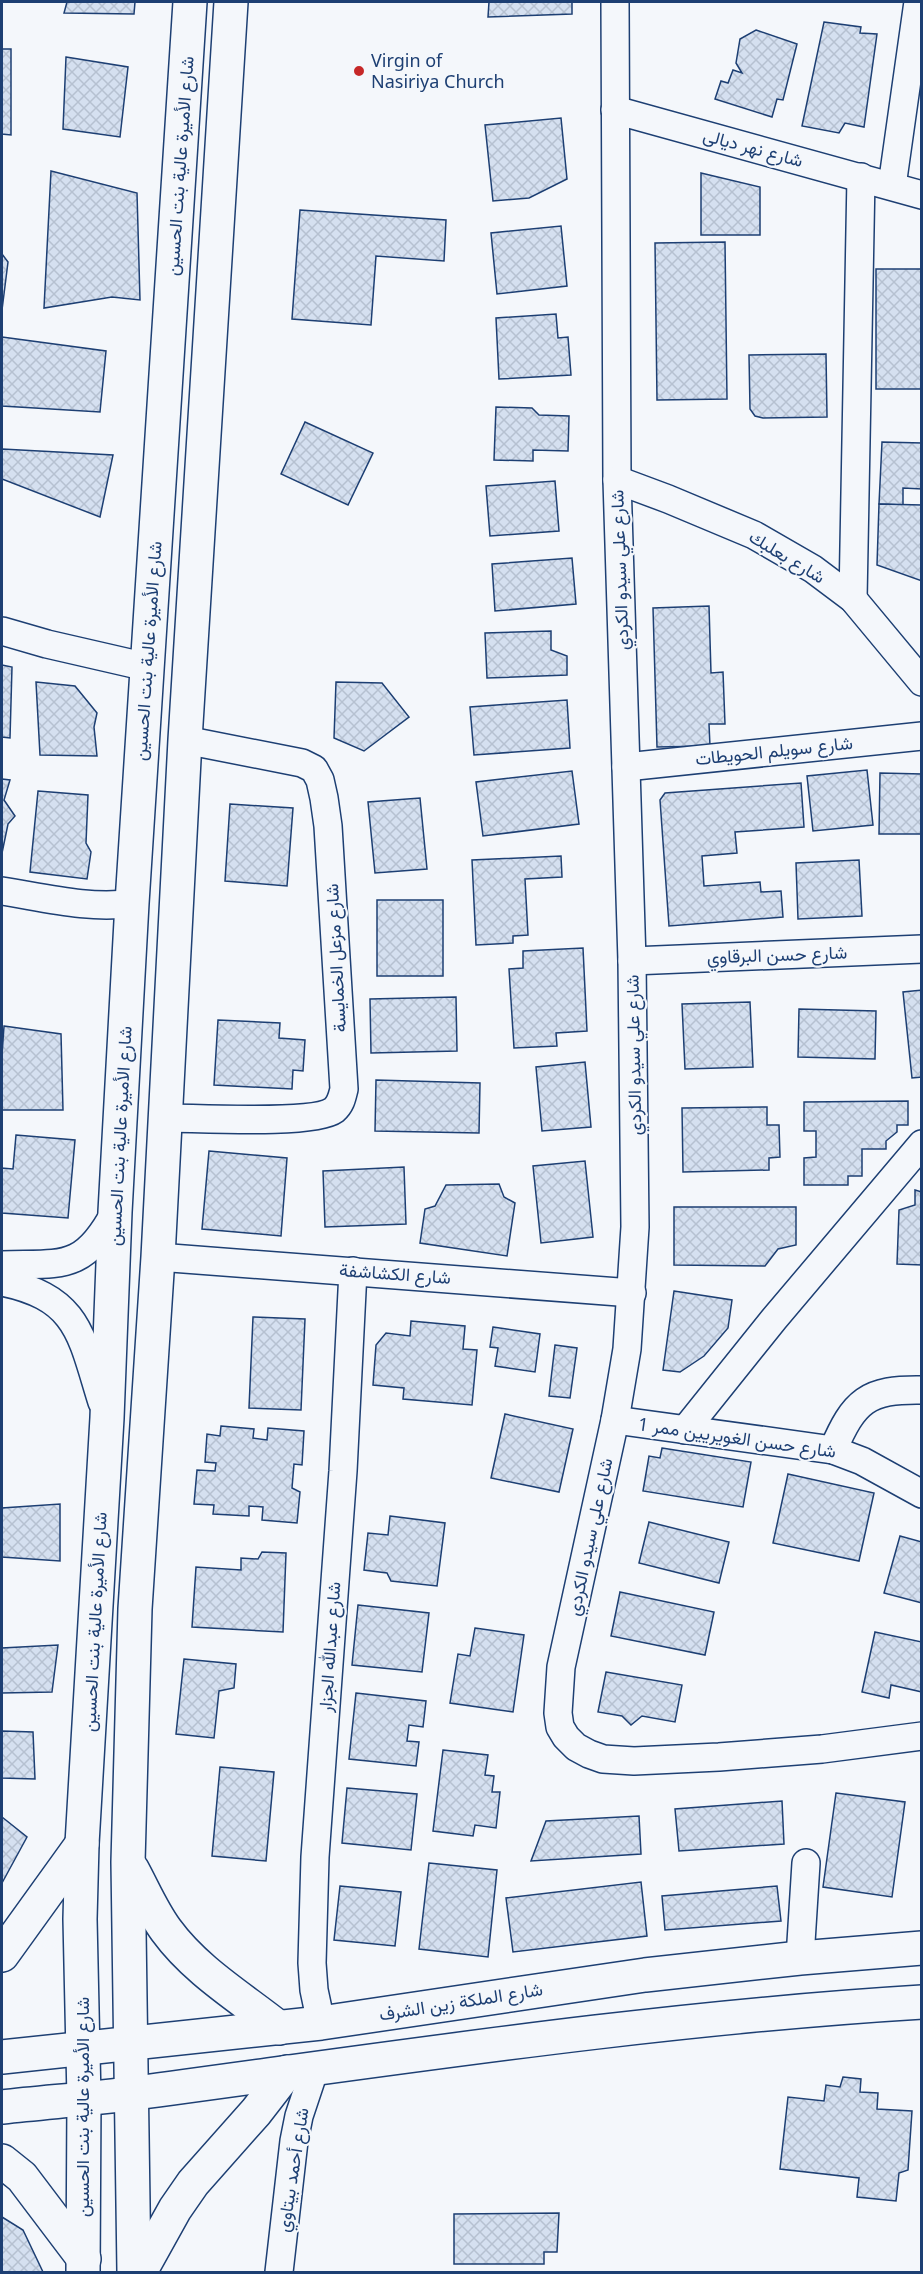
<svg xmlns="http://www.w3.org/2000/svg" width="923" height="2274" viewBox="0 0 923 2274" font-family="'Noto Sans',Vazirmatn,sans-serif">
	<defs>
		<pattern id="building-cross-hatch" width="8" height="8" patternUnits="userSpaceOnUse" patternTransform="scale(1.5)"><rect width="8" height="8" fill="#d5e0f0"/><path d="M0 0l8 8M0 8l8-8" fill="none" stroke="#b6c1d1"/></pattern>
	</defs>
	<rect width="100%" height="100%" fill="#f4f7fb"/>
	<g fill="url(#building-cross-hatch)" stroke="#1d3f73" stroke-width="1.5">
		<path d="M67,2H135L134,14L64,13Z"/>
		<path d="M489,2H572V14L488,17Z"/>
		<path d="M824,22L861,27L860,33L877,34L864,127L845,123L839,133L802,126Z"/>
		<path d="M756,30L797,44L783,100L777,99L772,117L715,99L721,81L728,83L733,70L742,73L736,63L740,39Z"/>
		<path d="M2,49H11V135L2,134Z"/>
		<path d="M66,57L128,67L120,137L63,129Z"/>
		<path d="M561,118L567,179L529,198L493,201L485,125Z"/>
		<path d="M51,171L137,193L140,300L112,297L44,308Z"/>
		<path d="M701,173L760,187V235H701Z"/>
		<path d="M300,210L446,220L444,261L376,256L371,325L292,319Z"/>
		<path d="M561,226L567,286L497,294L491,233Z"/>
		<path d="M725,242L727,399L657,400L655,243Z"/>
		<path d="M2,254L8,262L2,310Z"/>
		<rect x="876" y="269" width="46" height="120"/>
		<path d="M556,314L558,338L568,337L571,375L499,379L496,318Z"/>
		<path d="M2,337L106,351L100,412L2,406Z"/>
		<path d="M826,354L827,417L763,418L755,416L750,409L749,355Z"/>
		<path d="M496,407L532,408L539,415L569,416L568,451L533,450V461L494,460Z"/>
		<path d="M305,422L373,453L348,505L281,474Z"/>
		<path d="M882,442L922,443V489L903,488V505L879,504Z"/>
		<path d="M2,449L113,455L100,517L2,479Z"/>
		<path d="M555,481L559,531L490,536L486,486Z"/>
		<path d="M879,504L922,505V581L877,565Z"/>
		<path d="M572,558L576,604L495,611L492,564Z"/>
		<path d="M709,606L711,673L723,672L725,724H709L710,746L657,747L653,608Z"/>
		<path d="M551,631V650L567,656V675L487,678L485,633Z"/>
		<path d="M2,665L12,667L10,738L2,737Z"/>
		<path d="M36,682L75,686L97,713L94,727L97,756L40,755Z"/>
		<path d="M336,682L382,683L409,717L364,751L334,738Z"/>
		<path d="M567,700L570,748L474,755L470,707Z"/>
		<path d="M867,770L873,825L813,831L807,776Z"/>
		<path d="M572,771L579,824L483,836L476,782Z"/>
		<path d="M880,773L922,774V834H879Z"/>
		<path d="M2,779L10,780L4,800L15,816L8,824L2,853Z"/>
		<path d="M801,783L804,827L735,832L737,853L702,856L704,886L760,882L761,892L781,891L783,917L669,926L660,800L665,793Z"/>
		<path d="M38,791L88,795L86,843L91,852L87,879L30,872Z"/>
		<path d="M420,798L427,869L375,873L368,802Z"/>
		<path d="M230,804L293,808L287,886L225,881Z"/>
		<path d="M561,856L562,877L525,879L528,935L513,936V943L476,945L472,860Z"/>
		<path d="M859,860L862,916L798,919L796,863Z"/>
		<rect x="377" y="900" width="66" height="76"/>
		<path d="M583,948L587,1031L556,1033L557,1046L514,1048L509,969L523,968V951Z"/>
		<path d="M922,990V1077L912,1078L903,992Z"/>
		<path d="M456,997L457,1051L371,1053L370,999Z"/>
		<path d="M750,1002L753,1067L685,1069L682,1004Z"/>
		<path d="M799,1009L876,1011L875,1059L798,1057Z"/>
		<path d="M218,1020L280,1023L279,1038L305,1040L303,1071L293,1070L292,1089L214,1085Z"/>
		<path d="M4,1026L61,1034L63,1110H2V1055Z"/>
		<path d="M585,1062L591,1127L542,1131L536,1067Z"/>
		<path d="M376,1080L480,1083L479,1133L375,1131Z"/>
		<path d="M908,1101V1125H897V1132L886,1141V1149H862V1176H848V1185H804V1158L816,1157V1131H804V1102Z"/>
		<path d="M767,1107V1125H779L780,1157L769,1158V1170L683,1172L682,1108Z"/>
		<path d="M16,1135L75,1140L68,1218L2,1213V1168L13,1169Z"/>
		<path d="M209,1151L287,1158L281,1236L202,1229Z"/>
		<path d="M585,1161L593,1237L541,1243L533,1166Z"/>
		<path d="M404,1167L406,1224L325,1227L323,1171Z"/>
		<path d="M499,1184L504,1197L515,1203L507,1256L420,1243L425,1209L435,1206L446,1185Z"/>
		<path d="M915,1190L922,1192V1265L897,1264L899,1210L915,1205Z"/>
		<path d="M674,1207H796V1245L778,1249L765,1266L674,1265Z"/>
		<path d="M674,1291L732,1300L728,1328L704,1356L680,1372L663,1370Z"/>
		<path d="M253,1317L305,1319L301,1410L249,1408Z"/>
		<path d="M411,1321L465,1326L463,1349L477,1350L472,1405L403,1399L404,1388L373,1385L376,1345L386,1333L410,1336Z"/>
		<path d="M493,1327L540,1334L535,1372L495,1366L498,1348L490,1347Z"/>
		<path d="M555,1345L577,1348L570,1398L549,1396Z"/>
		<path d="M505,1414L573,1429L559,1492L491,1478Z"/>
		<path d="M221,1426L254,1429L253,1438L267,1440L268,1428L304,1431L302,1465L294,1464L292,1488L300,1492L297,1523L262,1520L263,1507L249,1506V1516L213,1514L214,1505L194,1504L197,1470L215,1471L216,1463L205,1462L207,1434L220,1436Z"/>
		<path d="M662,1448L751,1462L743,1507L643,1491L649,1456L660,1458Z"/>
		<path d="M788,1474L874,1493L859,1561L773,1543Z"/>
		<path d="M60,1504V1561L2,1557V1508Z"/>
		<path d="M390,1516L445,1523L437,1586L391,1581L387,1573L364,1570L368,1533L388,1535Z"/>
		<path d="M649,1522L729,1542L719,1583L639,1563Z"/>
		<path d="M900,1536L922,1542V1603L884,1593Z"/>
		<path d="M262,1552L286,1553L283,1632L192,1627L196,1567L241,1570V1558L258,1559Z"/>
		<path d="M620,1592L714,1612L705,1655L611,1636Z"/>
		<path d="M358,1605L429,1613L422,1672L352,1665Z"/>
		<path d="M475,1628L524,1635L513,1712L450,1703L458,1654L470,1656Z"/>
		<path d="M875,1632L922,1642V1692L891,1685L889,1698L862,1692Z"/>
		<path d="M58,1645L52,1692L2,1693V1648Z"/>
		<path d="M184,1659L236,1664L234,1688L219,1691L214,1738L176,1734Z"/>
		<path d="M606,1672L682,1685L675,1722L642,1716L631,1725L622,1716L598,1712Z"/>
		<path d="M356,1693L426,1701L423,1727L409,1725L407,1741L419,1742L416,1766L349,1759Z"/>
		<path d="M2,1731L33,1732L35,1779L2,1778Z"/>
		<path d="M443,1750L488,1755L485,1775L494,1776L492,1792H500L496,1828L475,1825L473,1836L433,1831Z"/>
		<path d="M220,1767L274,1772L266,1861L212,1856Z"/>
		<path d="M347,1788L417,1794L411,1850L342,1843Z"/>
		<path d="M836,1793L905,1802L892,1897L823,1887Z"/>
		<path d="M782,1801L784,1844L679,1851L675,1809Z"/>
		<path d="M639,1816L641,1854L531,1861L546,1821Z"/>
		<path d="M2,1817L27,1837L2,1883Z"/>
		<path d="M429,1863L497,1870L488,1957L419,1949Z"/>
		<path d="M641,1882L647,1936L513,1952L506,1898Z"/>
		<path d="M340,1886L401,1892L395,1946L334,1940Z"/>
		<path d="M777,1886L781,1921L665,1930L662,1896Z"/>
		<path d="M843,2077L861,2079L860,2092L878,2093L877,2109L912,2111L908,2170L899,2173L896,2201L857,2197L859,2178L780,2169L788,2097L824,2101L826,2085L840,2087Z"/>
		<path d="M559,2213L557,2252H544V2264H454V2214Z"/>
		<path d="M2,2217L23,2230L43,2272H2Z"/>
	</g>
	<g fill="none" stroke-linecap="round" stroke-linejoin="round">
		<defs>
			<g id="minor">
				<path d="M615,2L617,480L632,961L635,1227L627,1349L615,1420L561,1667L558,1713L560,1727L566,1737L576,1747L589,1754L603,1759L634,1761L719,1757L822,1749L922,1736"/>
				<path d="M615,110L922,195"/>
				<path d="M892,186L918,2"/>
				<path d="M617,480L668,499L754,535L813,569L853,599L922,682"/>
				<path d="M853,599L861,177"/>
				<path d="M2,631L47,644L147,667"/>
				<path d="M626,767L922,736"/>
				<path d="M2,891C41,897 92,910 132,903"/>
				<path d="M632,961L922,949"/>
				<path d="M166,1118C197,1118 314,1125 334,1110C341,1104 342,1097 344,1089L328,826L324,798L320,780L314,769L302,763L185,740"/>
				<path d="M158,1257L632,1293"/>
				<path d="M2,1265C62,1263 83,1272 115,1212"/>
				<path d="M2,1282C79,1298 81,1335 102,1402"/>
				<path d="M615,1420L833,1450L862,1461L922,1494"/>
				<path d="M685,1430L774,1319L922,1144"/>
				<path d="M833,1450C854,1401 867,1389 922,1390"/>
				<path d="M800,1958L806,1863"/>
				<path d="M321,2023L314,1990L312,1963L315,1857L343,1471L353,1271"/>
				<path d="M279,2272L294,2141L299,2116L315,2068"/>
			</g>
			<g id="major">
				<path d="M132,1869C143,1889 152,1911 166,1930C196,1971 240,1997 279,2028"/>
				<path d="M2,1955L82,1844"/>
				<path d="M2,2057L321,2023L645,1975L800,1958L922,1948"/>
				<path d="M2,2107C46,2102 91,2099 136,2093C397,2058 658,2018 922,2002"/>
				<path d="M2,2161L22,2177L84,2259"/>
				<path d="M83,2272L84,2099L80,1919L82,1844L107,1418L115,1212L132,903L190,2"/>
				<path d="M134,2272L128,1862L135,1609L158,1257L185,740L231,2"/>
				<path d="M140,2272L175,2209L193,2183L256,2112L287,2072"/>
			</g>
		</defs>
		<use href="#minor" stroke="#1d3f73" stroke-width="30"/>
		<use href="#major" stroke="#1d3f73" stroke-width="36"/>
		<use href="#minor" stroke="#f4f7fb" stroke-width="27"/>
		<use href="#major" stroke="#f4f7fb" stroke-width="33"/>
	</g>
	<circle fill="#c62828" stroke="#f4f7fb" stroke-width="2" cx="359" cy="71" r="6"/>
	<g text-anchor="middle" stroke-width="4.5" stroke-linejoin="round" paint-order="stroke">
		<g font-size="18" fill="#1d3f73" stroke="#f4f7fb" text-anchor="start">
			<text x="371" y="67">Virgin of<tspan x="371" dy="21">Nasiriya Church</tspan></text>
		</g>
		<g font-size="18" fill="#1d3f73" stroke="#f4f7fb">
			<text transform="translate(753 148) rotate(15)" y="6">شارع نهر ديالى</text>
			<text transform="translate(180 166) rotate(-86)" y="6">شارع الأميرة عالية بنت الحسين</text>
			<text transform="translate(787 557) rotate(31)" y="6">شارع بعلبك</text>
			<text transform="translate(620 570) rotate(-92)" y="6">شارع علي سيدو الكردي</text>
			<text transform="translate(148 651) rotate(-86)" y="6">شارع الأميرة عالية بنت الحسين</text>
			<text transform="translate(774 751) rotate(-6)" y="6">شارع سويلم الحويطات</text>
			<text transform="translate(777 955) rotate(-2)" y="6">شارع حسن البرقاوي</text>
			<text transform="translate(336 958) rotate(-93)" y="6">شارع مزعل الخمايسة</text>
			<text transform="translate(634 1055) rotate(-91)" y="6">شارع علي سيدو الكردي</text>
			<text transform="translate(120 1136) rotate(-87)" y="6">شارع الأميرة عالية بنت الحسين</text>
			<text transform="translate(395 1274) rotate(4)" y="6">شارع الكشاشفة</text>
			<text transform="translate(737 1438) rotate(8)" y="6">شارع حسن الغويريين ممر 1</text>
			<text transform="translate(590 1537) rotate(-78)" y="6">شارع علي سيدو الكردي</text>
			<text transform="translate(95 1622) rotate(-87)" y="6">شارع الأميرة عالية بنت الحسين</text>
			<text transform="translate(330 1647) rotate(-86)" y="6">شارع عبدالله الجزار</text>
			<text transform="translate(461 2002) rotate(-9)" y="6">شارع الملكة زين الشرف</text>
			<text transform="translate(83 2107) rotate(-90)" y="6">شارع الأميرة عالية بنت الحسين</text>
			<text transform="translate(293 2170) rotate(-81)" y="6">شارع أحمد بيتاوي</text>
		</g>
	</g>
	<rect width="923" height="2274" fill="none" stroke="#1d3f73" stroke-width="6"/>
</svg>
